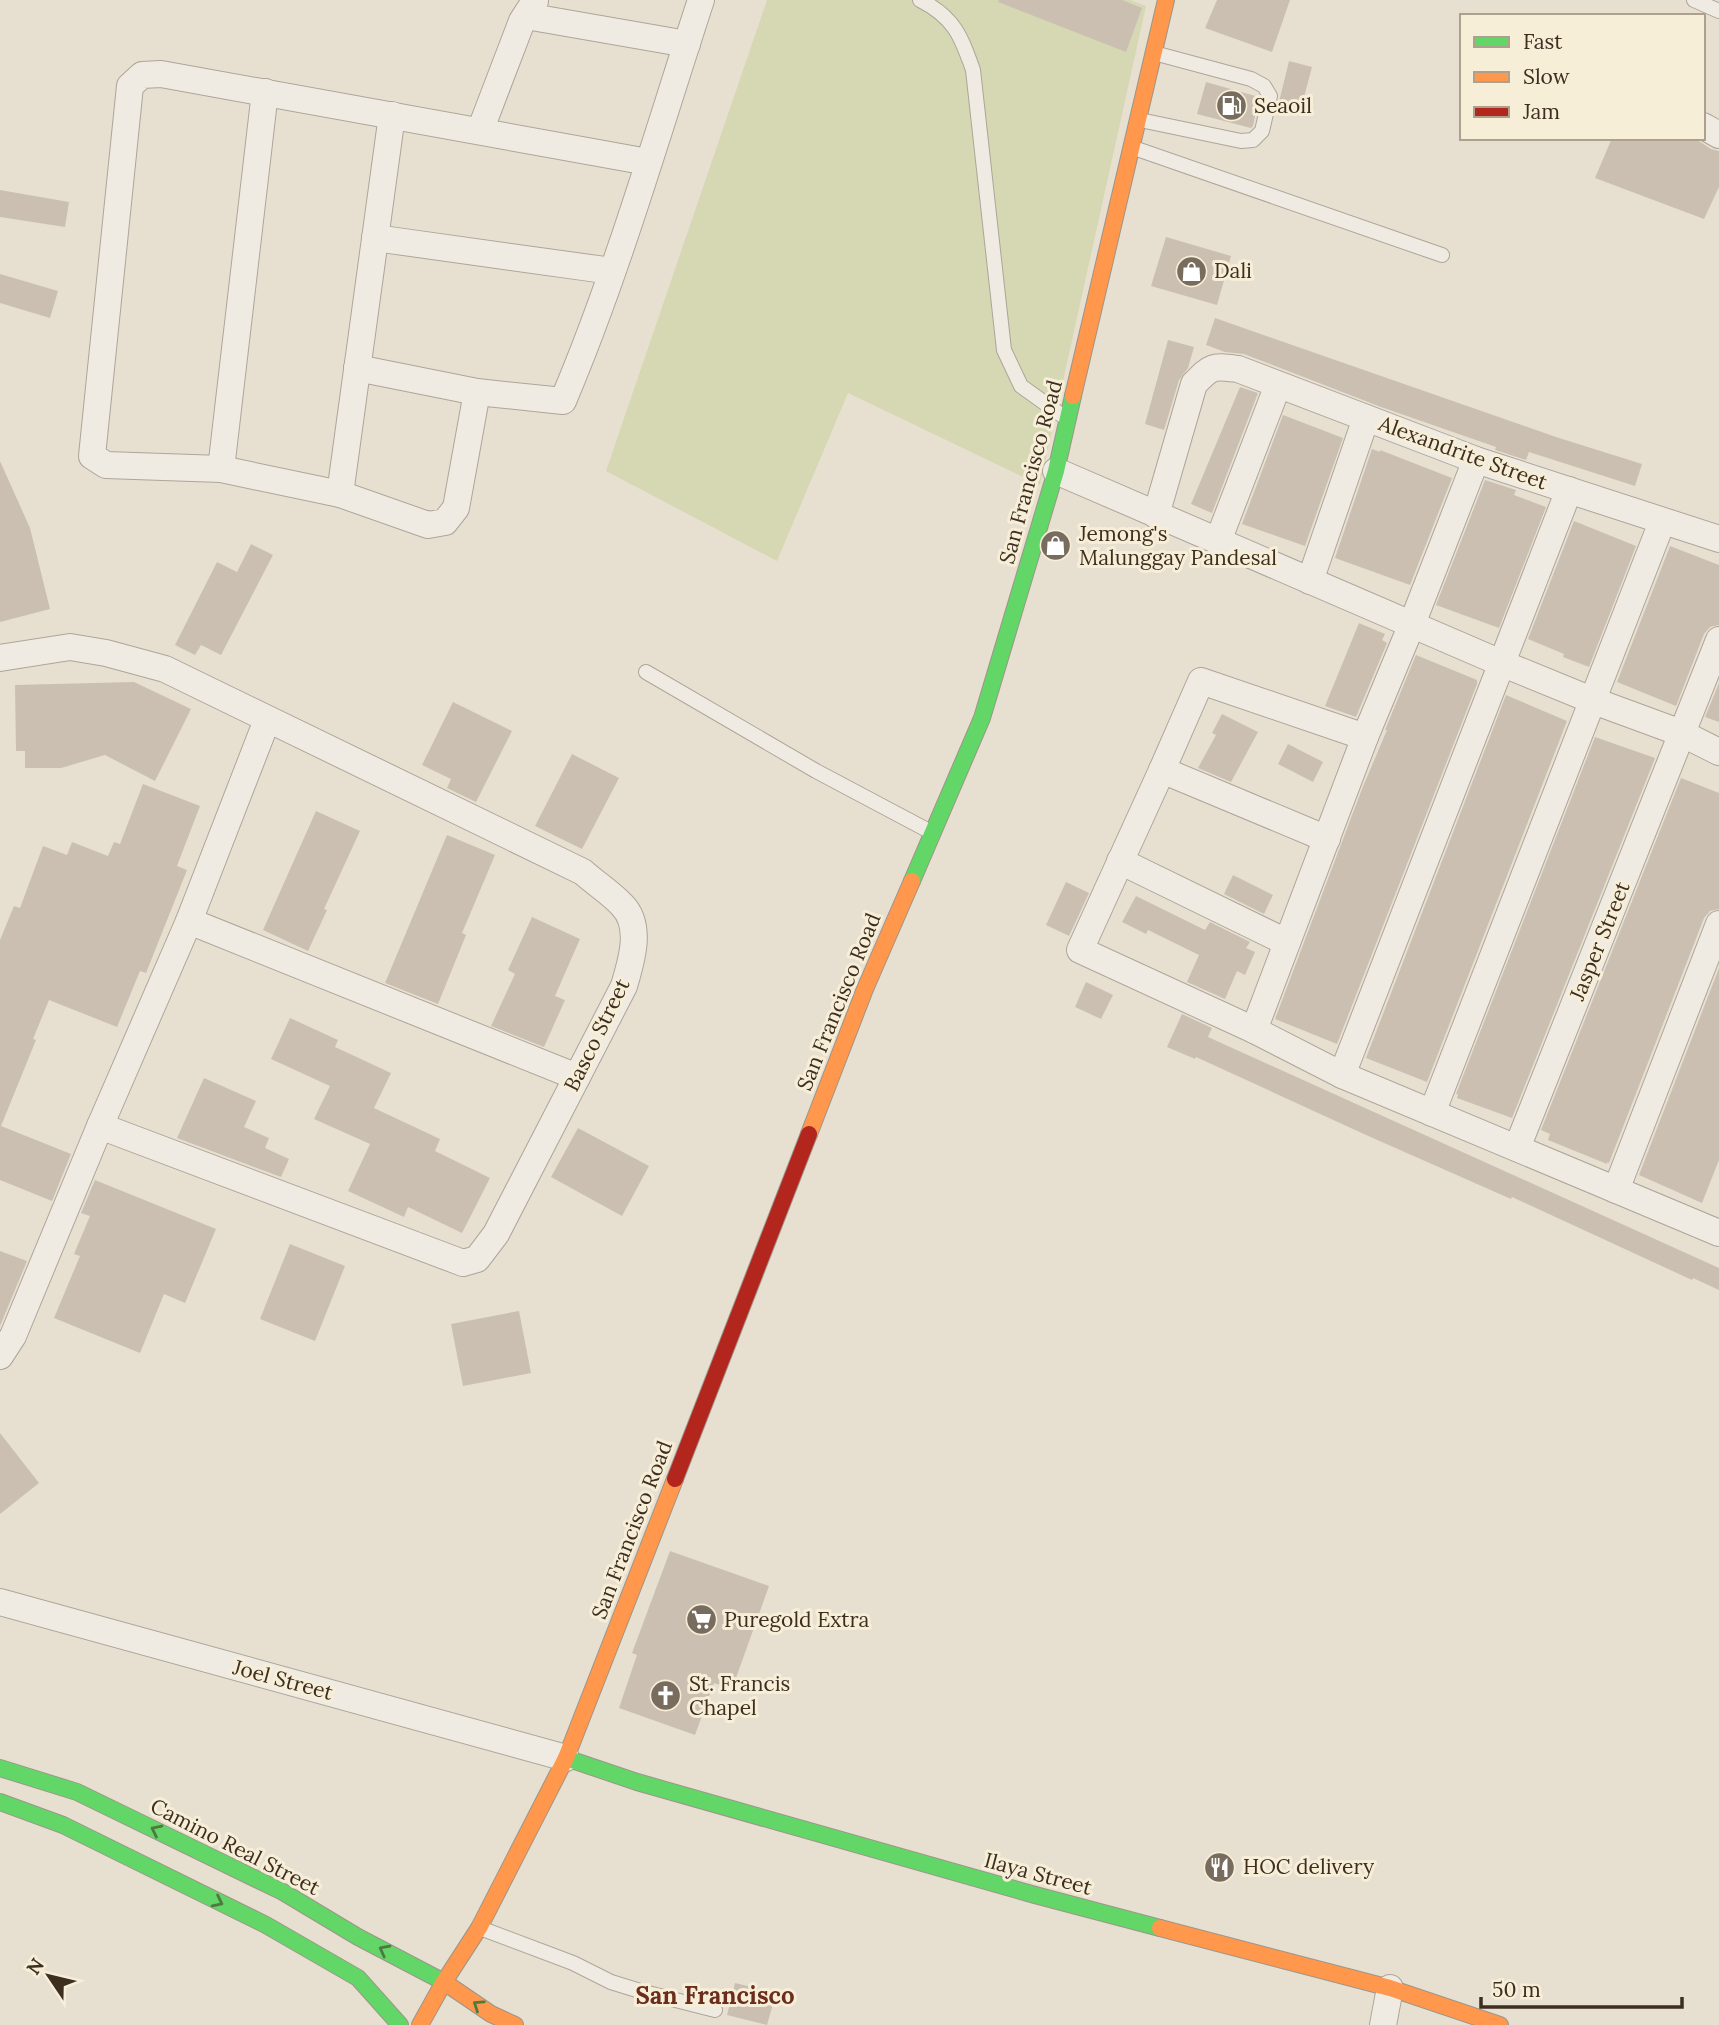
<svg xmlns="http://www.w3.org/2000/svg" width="1719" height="2025" viewBox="0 0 1719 2025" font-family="Lora,serif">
	<rect width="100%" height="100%" fill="#e7e0d1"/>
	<path fill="#d6d7b3" d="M767,0H1130L1146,6L1040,485L848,393L777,561L606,471Z"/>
	<g fill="#cbbfb2">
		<path d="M999,0H1122L1142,8L1126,52L998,2Z"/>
		<path d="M1217,0H1290L1272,52L1205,28Z"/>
		<path d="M1289,61L1312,67L1300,112L1278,106Z"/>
		<path d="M1206,82L1259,97L1253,126L1251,128L1197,114Z"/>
		<path d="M1612,138H1694L1711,149L1719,151V187L1704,219L1595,178Z"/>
		<path d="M0,190L69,202L65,227L0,217Z"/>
		<path d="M1166,237L1231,256L1217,305L1151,286Z"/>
		<path d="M0,274L58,291L50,318L0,303Z"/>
		<path d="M1215,318L1556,437L1642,464L1635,486L1529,452L1526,460L1495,450L1496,447L1381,407L1244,354L1225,352L1206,345Z"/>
		<path d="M1168,340L1194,347L1188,368L1179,380L1164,430L1145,424Z"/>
		<path d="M1240,387L1258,393L1212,513L1191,504Z"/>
		<path d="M1283,415L1343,438L1305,546L1242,524Z"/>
		<path d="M1372,449L1380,452V450L1452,478L1410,585L1335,558Z"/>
		<path d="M0,461L30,528L50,609L0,622Z"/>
		<path d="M1485,480L1516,490L1514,495L1546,507L1499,628L1436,605Z"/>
		<path d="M1574,521L1636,546L1589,667L1563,657L1564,654L1528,639Z"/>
		<path d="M251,544L273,555L221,655L201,645L195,655L175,645L217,562L237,572Z"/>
		<path d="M1670,546L1719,565V625L1710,627L1704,634L1676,706L1617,682Z"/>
		<path d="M1359,623L1385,634L1382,640L1387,643L1356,717L1325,706Z"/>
		<path d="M1416,655L1477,680V684L1337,1044L1275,1019L1362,789L1387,730H1385Z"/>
		<path d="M134,682L191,709L155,781L105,755L61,768H25V751H16L15,685Z"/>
		<path d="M1719,683V722L1705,717Z"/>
		<path d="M1506,695L1567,721L1427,1082L1366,1058Z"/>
		<path d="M453,702L512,731L476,802L447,788L451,779L422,765Z"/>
		<path d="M1222,714L1258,732L1231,782L1198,768L1216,735L1212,733Z"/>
		<path d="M1595,737L1655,758L1512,1118L1457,1098L1458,1094H1456Z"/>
		<path d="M1288,744L1323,762L1313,782L1278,764Z"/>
		<path d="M572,754L619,778L582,849L535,826Z"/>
		<path d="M1681,778L1719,793V909L1710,911L1704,918L1609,1163L1607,1162V1164L1548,1140L1550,1134L1541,1130Z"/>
		<path d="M143,784L200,806L177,866L187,870L146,973L140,971L117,1027L49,1000L33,1039L36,1040L1,1126L71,1154L52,1201L0,1180V940L14,906L20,908L43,846L67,855L72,842L108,856L114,842L120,844Z"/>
		<path d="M316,811L360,831L324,909L327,910L308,951L263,930Z"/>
		<path d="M447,835L495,855L462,933L466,935L438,1004L385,983Z"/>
		<path d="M1233,875L1273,895L1264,914L1224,894Z"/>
		<path d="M1066,882L1089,893L1069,936L1046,925Z"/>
		<path d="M1136,896L1205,930L1210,922L1250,942L1246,948L1255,952L1245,975L1237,971L1225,999L1187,982L1199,955L1148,930L1146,934L1122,922Z"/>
		<path d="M532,917L580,939L555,996L565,1000L544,1047L491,1026L515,974L508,970Z"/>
		<path d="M1719,968V1160L1702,1203L1639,1175Z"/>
		<path d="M1086,982L1113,995L1101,1019L1075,1007Z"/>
		<path d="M1182,1014L1212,1028L1208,1037L1719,1268V1290L1693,1278L1692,1280L1512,1197L1511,1199L1366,1135L1196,1057L1195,1059L1167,1047Z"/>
		<path d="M290,1018L338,1040L335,1047L391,1073L374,1108L440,1139L435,1151L490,1178L462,1233L408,1207L404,1217L348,1191L370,1144L314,1119L330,1086L271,1059Z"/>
		<path d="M204,1078L256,1101L244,1127L269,1138L265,1148L289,1159L281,1177L177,1138Z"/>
		<path d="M578,1128L649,1166L622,1216L551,1177Z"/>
		<path d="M95,1180L216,1229L185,1303L164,1294L140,1353L54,1318L80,1256L74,1254L90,1216L81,1213Z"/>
		<path d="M290,1244L345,1266L315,1341L260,1319Z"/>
		<path d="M0,1251L27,1261L0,1326Z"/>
		<path d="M519,1311L531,1373L463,1386L451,1324Z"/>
		<path d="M0,1433L39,1483L0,1514Z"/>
		<path d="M670,1551L769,1586L732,1689L714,1683L695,1735L619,1708L637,1655L632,1653Z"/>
		<path d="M735,1983L776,1993L767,2025L727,2015Z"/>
	</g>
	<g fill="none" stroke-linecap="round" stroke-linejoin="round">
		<defs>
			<g id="lane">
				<path d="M920,0C954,17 961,36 973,70L1004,350L1021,386L1067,419"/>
				<path d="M1694,0L1719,11"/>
				<path d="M1140,120L1241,141L1253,140L1262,131L1270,96L1264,86L1251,79L1154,53"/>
				<path d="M1134,148L1442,255"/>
				<path d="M646,672L816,771L931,832"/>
				<path d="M480,1928L573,1963L611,1982L640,1991L715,2010"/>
			</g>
			<g id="street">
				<path d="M526,16L687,44"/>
				<path d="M1703,126L1719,135"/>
				<path d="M480,131L522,21L535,1"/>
				<path d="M648,162L161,74L142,75L130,86L92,456L106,465L221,469L340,494L428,525L445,522L456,508L477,392L563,401C618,271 657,134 701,0"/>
				<path d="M375,238L612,271"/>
				<path d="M357,368L477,392"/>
				<path d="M221,469L265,92"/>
				<path d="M1056,471L1501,663L1594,701L1681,733L1719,752"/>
				<path d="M340,494L392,115"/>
				<path d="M1156,515L1194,384C1212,365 1213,366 1238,369L1476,460L1719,539"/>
				<path d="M1218,541L1278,385"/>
				<path d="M1310,581L1366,418"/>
				<path d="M0,658L70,647L106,653L165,669L583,872C595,883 611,893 622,905C643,926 631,962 624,986L496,1234L477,1259L463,1263L100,1126"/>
				<path d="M1365,737L1201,681L1162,770L1080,950L1254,1030L1342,1075L1719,1233"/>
				<path d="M1162,770L1327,839"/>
				<path d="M1120,861L1286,942"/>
				<path d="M189,921L577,1077"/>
				<path d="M1254,1030L1365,737L1412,624L1476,460"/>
				<path d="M1342,1075L1569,490"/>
				<path d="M1432,1113L1662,522"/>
				<path d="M1517,1148L1719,640"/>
				<path d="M1616,1190L1719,924"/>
				<path d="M0,1356L13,1336L100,1126L189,921L267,720"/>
				<path d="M0,1602L566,1758"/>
				<path d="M1383,2025L1390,1988"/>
			</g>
			<g id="fast">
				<path d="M912,881L982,718L1056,471L1073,396"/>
				<path d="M566,1758L637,1782L1035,1895L1160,1928"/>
				<path d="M0,1768L77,1792L283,1892L358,1937L444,1982"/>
				<path d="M0,1802L63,1825L266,1925L358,1978L400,2025"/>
			</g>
			<g id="slow">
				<path d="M1073,396L1166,0"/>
				<path d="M809,1134L865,989L912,881"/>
				<path d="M1160,1928L1390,1988L1500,2025"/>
				<path d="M444,1982L491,2014L515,2025"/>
				<path d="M420,2025L444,1982L479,1928L566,1758L675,1479"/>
			</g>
			<path id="jam" d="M675,1479L809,1134"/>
		</defs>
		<use href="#lane" stroke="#ada599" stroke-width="16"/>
		<use href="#street" stroke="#ada599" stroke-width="28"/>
		<use href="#fast" stroke="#9c958a" stroke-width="18"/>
		<use href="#slow" stroke="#9c958a" stroke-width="18"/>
		<use href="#jam" stroke="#9c958a" stroke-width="18"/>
		<use href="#lane" stroke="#efebe3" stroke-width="14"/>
		<use href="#street" stroke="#efebe3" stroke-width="26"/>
		<use href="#fast" stroke="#63d668" stroke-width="16"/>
		<use href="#slow" stroke="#ff974d" stroke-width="16"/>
		<use href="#jam" stroke="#b3261e" stroke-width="16"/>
	</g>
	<defs><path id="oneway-chevron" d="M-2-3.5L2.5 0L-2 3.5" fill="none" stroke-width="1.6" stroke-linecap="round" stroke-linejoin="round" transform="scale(1.75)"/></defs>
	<g stroke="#4e7a40">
		<use href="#oneway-chevron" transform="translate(156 1830) rotate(-154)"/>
		<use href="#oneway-chevron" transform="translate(218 1902) rotate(26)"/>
		<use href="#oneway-chevron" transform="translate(384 1950) rotate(-152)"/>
		<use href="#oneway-chevron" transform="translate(478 2005) rotate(-146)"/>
	</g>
	<defs>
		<symbol id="fuel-disc" viewBox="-11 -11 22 22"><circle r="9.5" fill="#786c5e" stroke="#f7eed8"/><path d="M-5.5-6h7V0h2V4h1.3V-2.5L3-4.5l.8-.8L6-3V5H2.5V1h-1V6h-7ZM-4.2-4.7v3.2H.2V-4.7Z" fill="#fff"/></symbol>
		<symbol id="shop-disc" viewBox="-11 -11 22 22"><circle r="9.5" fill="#786c5e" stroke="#f7eed8"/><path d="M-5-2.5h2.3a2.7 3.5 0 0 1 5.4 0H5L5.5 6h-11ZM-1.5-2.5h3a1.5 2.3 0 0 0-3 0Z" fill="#fff"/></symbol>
		<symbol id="supermarket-disc" viewBox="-11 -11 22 22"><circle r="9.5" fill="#786c5e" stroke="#f7eed8"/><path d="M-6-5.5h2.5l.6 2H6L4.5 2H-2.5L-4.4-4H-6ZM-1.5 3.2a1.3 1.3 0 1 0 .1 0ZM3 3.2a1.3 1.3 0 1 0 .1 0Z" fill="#fff"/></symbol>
		<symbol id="church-disc" viewBox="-11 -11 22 22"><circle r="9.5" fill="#786c5e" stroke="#f7eed8"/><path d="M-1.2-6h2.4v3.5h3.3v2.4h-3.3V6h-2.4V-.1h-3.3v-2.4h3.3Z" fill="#fff"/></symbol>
		<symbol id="restaurant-disc" viewBox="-11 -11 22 22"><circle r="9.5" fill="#786c5e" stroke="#f7eed8"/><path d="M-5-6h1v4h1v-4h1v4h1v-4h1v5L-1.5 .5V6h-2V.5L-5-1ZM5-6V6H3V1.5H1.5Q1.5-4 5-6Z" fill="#fff"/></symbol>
	</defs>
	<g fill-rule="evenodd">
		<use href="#fuel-disc" x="1214" y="88" width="35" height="35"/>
		<use href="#shop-disc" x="1174" y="254" width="35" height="35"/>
		<use href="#shop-disc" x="1038" y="528" width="35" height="35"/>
		<use href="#supermarket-disc" x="684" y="1602" width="35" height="35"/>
		<use href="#church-disc" x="648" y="1678" width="35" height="35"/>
		<use href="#restaurant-disc" x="1202" y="1850" width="35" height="35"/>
	</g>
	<g text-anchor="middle" stroke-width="6" stroke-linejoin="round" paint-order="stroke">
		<g font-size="21" fill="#3d2e20" stroke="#f7eed8" text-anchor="start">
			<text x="1254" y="113">Seaoil</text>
			<text x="1214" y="278">Dali</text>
			<text x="1079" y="541">Jemong's<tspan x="1079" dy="24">Malunggay Pandesal</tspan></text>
			<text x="724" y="1627">Puregold Extra</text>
			<text x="689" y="1691">St. Francis<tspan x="689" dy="24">Chapel</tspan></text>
			<text x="1243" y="1874">HOC delivery</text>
		</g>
		<g font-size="21" fill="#3d2e20" stroke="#f7eed8">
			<text transform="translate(1463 453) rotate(20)" y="7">Alexandrite Street</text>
			<text transform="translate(1031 472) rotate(-75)" y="7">San Francisco Road</text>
			<text transform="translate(1600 941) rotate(-68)" y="7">Jasper Street</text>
			<text transform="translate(839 1002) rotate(-68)" y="7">San Francisco Road</text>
			<text transform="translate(597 1035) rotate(-64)" y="7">Basco Street</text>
			<text transform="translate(632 1530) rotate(-69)" y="7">San Francisco Road</text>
			<text transform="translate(283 1680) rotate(15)" y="7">Joel Street</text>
			<text transform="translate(235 1847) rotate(27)" y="7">Camino Real Street</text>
			<text transform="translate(1038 1874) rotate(15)" y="7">Ilaya Street</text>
		</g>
		<g font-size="24" font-weight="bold" fill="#6b2e1e" stroke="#f7eed8">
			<text x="715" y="2004">San Francisco</text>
		</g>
	</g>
	<rect x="1460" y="14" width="245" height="126" fill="#f7eed8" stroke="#ada18e" stroke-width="2"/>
	<rect x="1474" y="37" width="35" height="10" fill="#63d668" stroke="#ada18e" stroke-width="2"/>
	<text x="1523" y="49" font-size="21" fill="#3d2e20">Fast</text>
	<rect x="1474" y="72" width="35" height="10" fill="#ff974d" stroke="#ada18e" stroke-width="2"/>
	<text x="1523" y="84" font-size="21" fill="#3d2e20">Slow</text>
	<rect x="1474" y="107" width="35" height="10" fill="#b3261e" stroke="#ada18e" stroke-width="2"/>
	<text x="1523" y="119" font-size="21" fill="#3d2e20">Jam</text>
	<g transform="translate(49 1976) rotate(305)" stroke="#f7eed8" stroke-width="5" paint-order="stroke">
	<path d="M0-5L12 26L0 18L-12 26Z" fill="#3d2e20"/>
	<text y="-10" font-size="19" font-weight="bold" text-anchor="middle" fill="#3d2e20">N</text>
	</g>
	<path d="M1481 1997v10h201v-10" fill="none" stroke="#3d2e20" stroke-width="3.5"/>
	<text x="1492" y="1997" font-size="21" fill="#3d2e20" stroke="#f7eed8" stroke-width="5" paint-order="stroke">50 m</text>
</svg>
